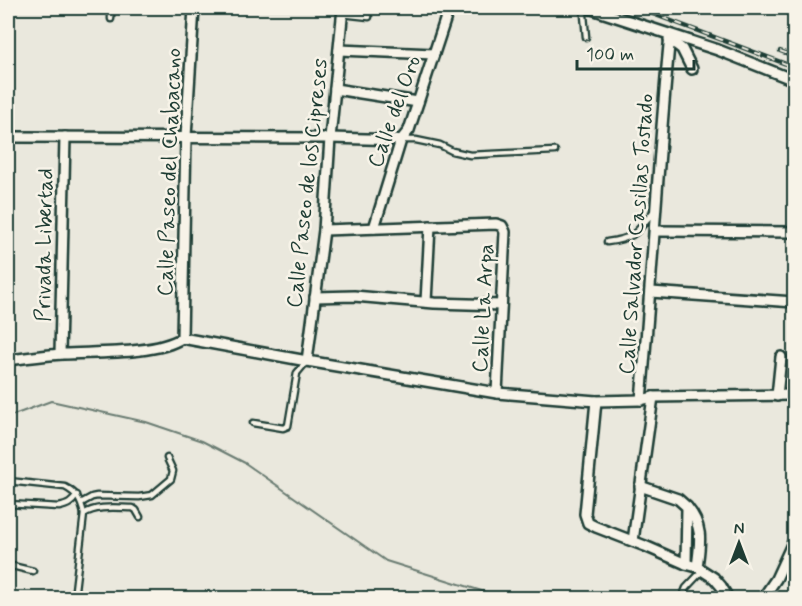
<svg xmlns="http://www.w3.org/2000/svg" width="802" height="606" viewBox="0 0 802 606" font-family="Mynerve,sans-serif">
	<rect width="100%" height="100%" fill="#eae8dd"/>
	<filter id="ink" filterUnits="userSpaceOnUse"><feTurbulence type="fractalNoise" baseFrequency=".0167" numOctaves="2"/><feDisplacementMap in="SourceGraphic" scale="12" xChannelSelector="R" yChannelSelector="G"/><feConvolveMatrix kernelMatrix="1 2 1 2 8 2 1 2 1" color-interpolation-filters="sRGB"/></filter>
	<g filter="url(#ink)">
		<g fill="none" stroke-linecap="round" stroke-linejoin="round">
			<path stroke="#6a7c72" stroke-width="2" d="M8,417L51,401L146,422L202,441L245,463L386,561L504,598"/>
			<defs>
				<g id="service">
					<path d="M585,8L584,15L586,37"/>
					<path d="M342,14L369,17"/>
					<path d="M111,19V8"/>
					<path d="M401,140H416L440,145L452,151L470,155L555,151"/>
					<path d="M607,242C636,238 636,233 653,212"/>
					<path d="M253,423L283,428L288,426L297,373L307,361"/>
					<path d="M8,481L65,487C77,493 81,501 84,514L74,598"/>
					<path d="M81,503L92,497L97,496L139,497L152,495L171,479L173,471L167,458"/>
					<path d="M8,504L59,507C68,505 72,503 77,495"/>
					<path d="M84,514C97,505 117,508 133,508L136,510L140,517"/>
					<path d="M8,565L33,571"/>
					<path d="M682,598L686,588L703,570"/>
				</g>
				<g id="minor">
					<path d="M589,8L718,50L794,80"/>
					<path d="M669,39L682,49L692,69"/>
					<path d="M339,50L434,54"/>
					<path d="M335,89L418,102"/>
					<path d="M8,137L330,138L401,140"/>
					<path d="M374,228L401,140L409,130L449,8"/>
					<path d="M324,230L496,224L502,226L505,232L497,393"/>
					<path d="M655,231L794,232"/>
					<path d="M651,292L794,302"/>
					<path d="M315,297L354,296L434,303L501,305"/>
					<path d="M426,302L430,226"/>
					<path d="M182,338L186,137L194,8"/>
					<path d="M60,354L65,137"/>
					<path d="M8,360C26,358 45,355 63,354C95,352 155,355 182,338L307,361L497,393L596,401L641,400L653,397L794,395"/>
					<path d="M307,361L324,230L330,138L343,8"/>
					<path d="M777,396L781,357"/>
					<path d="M641,400C652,278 658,156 670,35"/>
					<path d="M596,401L585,514L588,523L596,527L645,546L686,564L697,567L714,578L721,586L728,598"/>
					<path d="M640,486L678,499L687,507L686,564"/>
					<path d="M687,507C704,527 700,543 697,567"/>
					<path d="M633,541L653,397"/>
					<path d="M763,598L776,579L794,540"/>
				</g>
			</defs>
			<use href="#service" stroke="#1f3d34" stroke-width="9"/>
			<use href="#minor" stroke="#1f3d34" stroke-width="14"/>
			<use href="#service" stroke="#f7f3e8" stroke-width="4.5"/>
			<use href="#minor" stroke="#f7f3e8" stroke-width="9"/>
			<defs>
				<g id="rail">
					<path d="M637,8L794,67"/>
					<path d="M780,51L794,56"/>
				</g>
			</defs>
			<use href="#rail" stroke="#1f3d34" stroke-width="4.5"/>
			<use href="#rail" stroke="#f7f3e8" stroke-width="2" stroke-dasharray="7" stroke-linecap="butt"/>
		</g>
	</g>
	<g text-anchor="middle" stroke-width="5" stroke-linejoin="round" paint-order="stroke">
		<g font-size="22" fill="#1f3d34" stroke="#f7f3e8">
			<text transform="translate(393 111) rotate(-70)" y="8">Calle del Oro</text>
			<text transform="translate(168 172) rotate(-88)" y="8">Calle Paseo del Chabacano</text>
			<text transform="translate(306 183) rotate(-84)" y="8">Calle Paseo de los Cipreses</text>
			<text transform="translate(635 234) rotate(-86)" y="8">Calle Salvador Casillas Tostado</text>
			<text transform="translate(43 245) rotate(-89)" y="8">Privada Libertad</text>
			<text transform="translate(482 308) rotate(-87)" y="8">Calle La Arpa</text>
		</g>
	</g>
	<rect width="802" height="606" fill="none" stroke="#f7f3e8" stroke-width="30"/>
	<rect x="15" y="15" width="772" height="576" fill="none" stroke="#1f3d34" stroke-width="2" filter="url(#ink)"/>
	<g transform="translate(739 543)" stroke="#f7f3e8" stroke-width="4.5" paint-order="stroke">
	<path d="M0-4.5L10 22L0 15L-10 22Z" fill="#1f3d34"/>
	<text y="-9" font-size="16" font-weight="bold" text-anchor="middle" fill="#1f3d34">N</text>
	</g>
	<path d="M577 60v9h117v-9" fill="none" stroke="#1f3d34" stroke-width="3"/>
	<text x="586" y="60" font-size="18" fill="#1f3d34" stroke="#f7f3e8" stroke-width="4.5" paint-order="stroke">100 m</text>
</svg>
